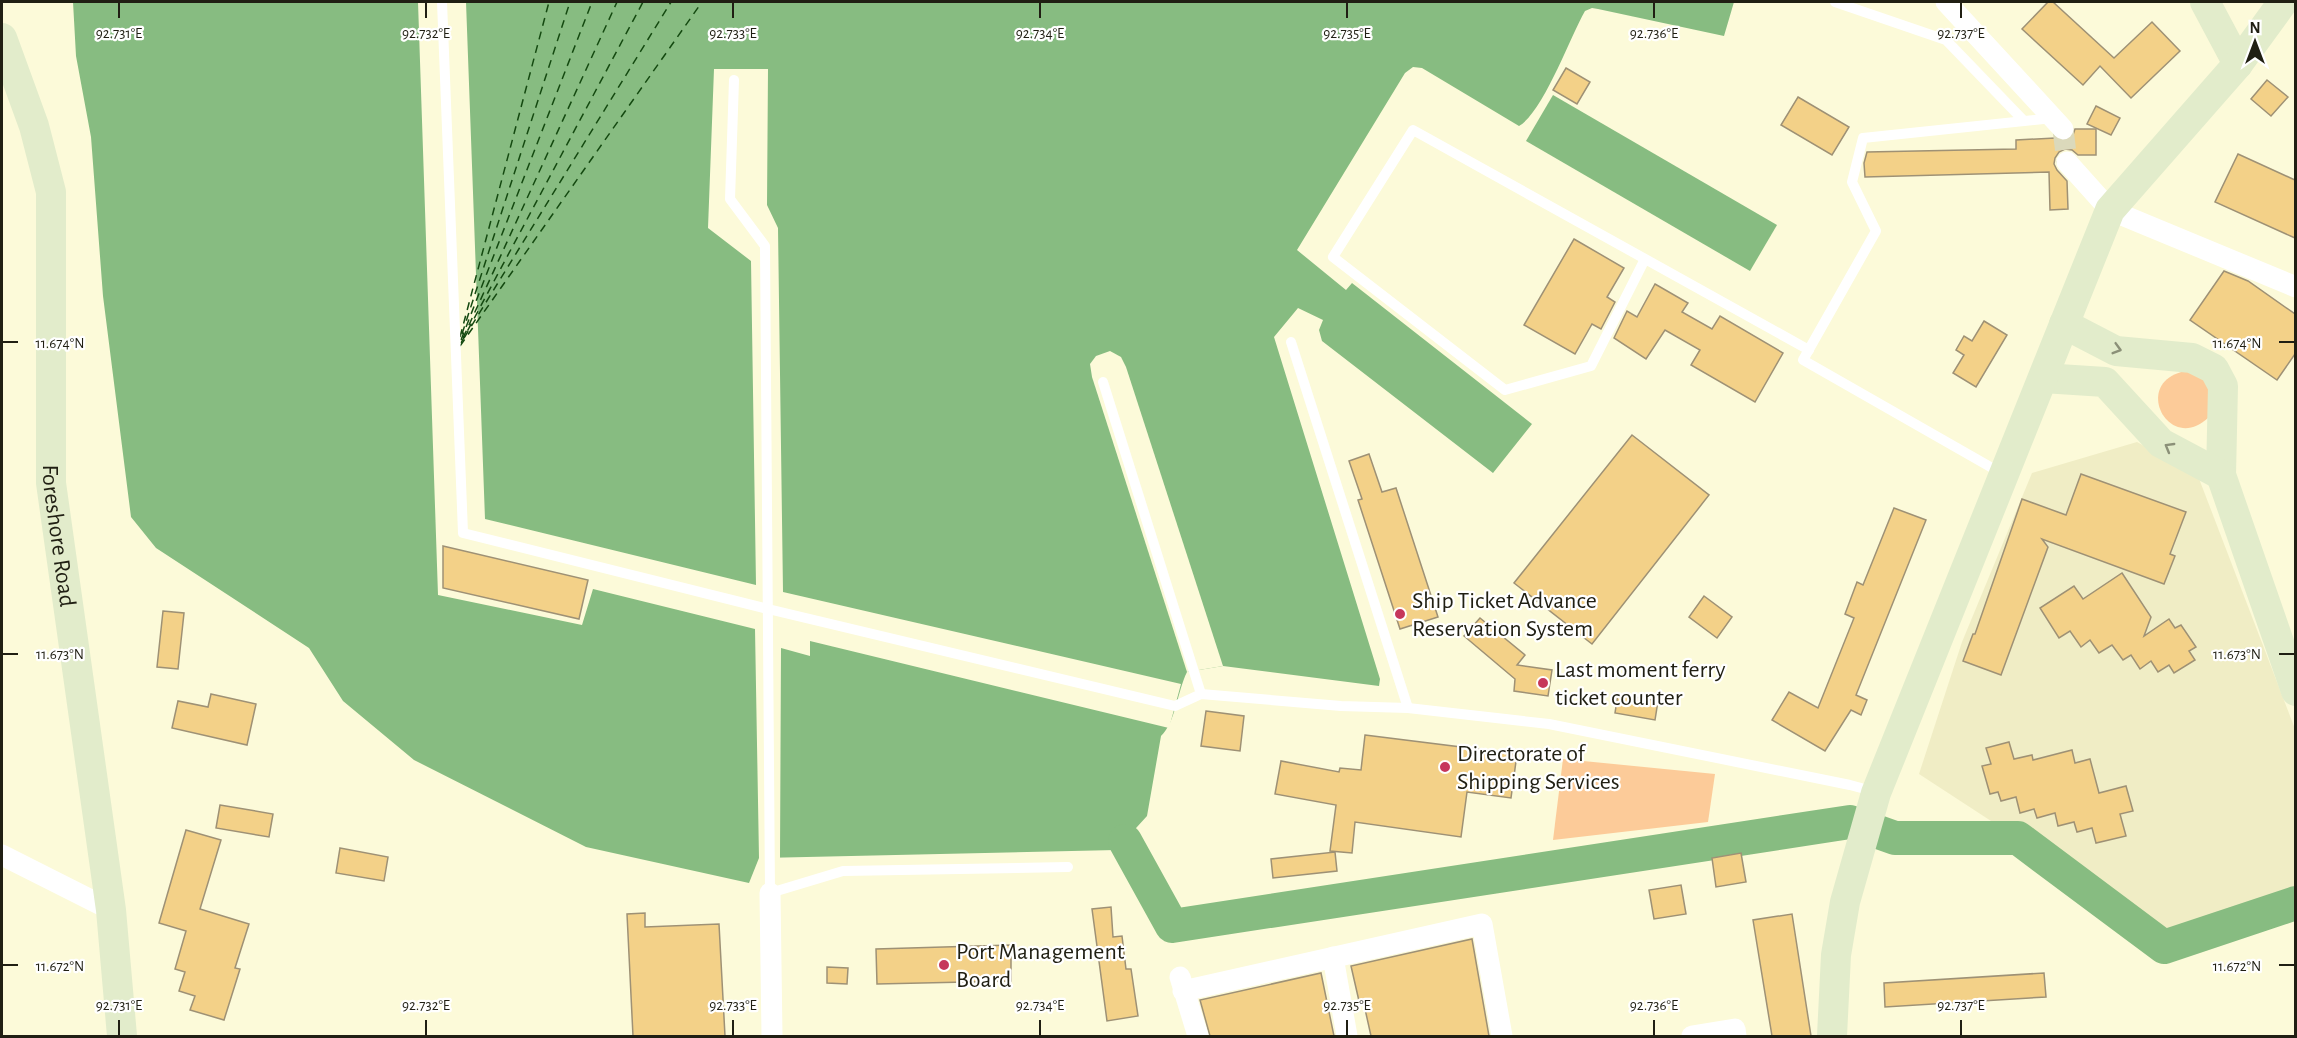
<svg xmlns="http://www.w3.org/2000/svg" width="2297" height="1038" viewBox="0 0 2297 1038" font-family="'Alegreya Sans',sans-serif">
	<rect width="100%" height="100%" fill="#fcfad9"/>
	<path fill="#f0edc5" d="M2137,442L2198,476L2295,729V894L2167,936L1919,774L1962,642L2032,473Z"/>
	<g fill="#fccb99">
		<path d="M2186,371L2210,383L2209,417C2169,456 2130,381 2186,371Z"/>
		<path d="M1563,759L1715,774L1708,822L1553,840Z"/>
	</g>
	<g fill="#87bc81">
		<path d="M73,2H1734L1724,36L1598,9L1592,8L1585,11C1569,39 1544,111 1519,126L1422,68L1413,67L1405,73L1297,250L1346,290L1352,283L1532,424L1493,473L1322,341L1319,330L1323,320L1298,308L1274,337L1380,679L1379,686L1223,666L1187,672C1177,692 1176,722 1161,736L1147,816L1116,850L759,858L749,883L586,847L414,760L343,701L309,648L156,548L131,517L103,296L91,137L76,56Z"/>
		<path d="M1553,95L1777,225L1750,271L1526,141Z"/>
	</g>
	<g fill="#fcfad9">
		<path d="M418,2H466L485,519L756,585L751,261L708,228L714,69H768L767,205L778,228L783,592L1181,684L1169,728L810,641V656L781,648L780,858H759L755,629L593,589L582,625L438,595Z"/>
		<path d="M1110,351L1121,357L1126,367L1223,666L1187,672L1092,377L1090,364L1096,356Z"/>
	</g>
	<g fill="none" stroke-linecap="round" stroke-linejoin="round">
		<path stroke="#87bc81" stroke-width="34" d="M1125,841L1172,926L1850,822L1895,838H2018L2164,947L2296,903"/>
		<g stroke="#144910" stroke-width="1.5" stroke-dasharray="8 6" stroke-linecap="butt">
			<path d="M462,334L570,2"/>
			<path d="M460,337L549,2"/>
			<path d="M463,338L617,2"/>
			<path d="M464,338L671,2"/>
			<path d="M461,340L592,2"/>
			<path d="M461,343L643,2"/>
			<path d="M460,346L702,2"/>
		</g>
	</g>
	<g fill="#f3d188" stroke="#9e9175" stroke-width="1.5">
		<path d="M2048,2H2053L2114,58L2152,22L2180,51L2131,98L2100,66L2083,85L2022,29Z"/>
		<path d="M1566,68L1590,82L1577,104L1553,90Z"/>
		<path d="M2267,80L2288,97L2271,116L2251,99Z"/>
		<path d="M1798,97L1849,127L1832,155L1781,125Z"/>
		<path d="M2096,106L2120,118L2111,135L2087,124Z"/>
		<path d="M2075,129H2096V155H2078L2072,150L2065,149L2059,152L2055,158L2054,164L2057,170L2067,181L2068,209L2050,210L2049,172L1865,177L1864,163L1867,152L2016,149V140L2055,138L2065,141L2072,138Z"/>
		<path d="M2238,154L2295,180V238L2215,202Z"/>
		<path d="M1574,239L1624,268L1607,297L1615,302L1601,329L1592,324L1575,354L1524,325Z"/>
		<path d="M2224,271L2248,281L2295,314V354L2277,380L2190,320Z"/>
		<path d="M1655,284L1688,303L1682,312L1712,329L1720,316L1783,353L1755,402L1691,365L1700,350L1665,330L1646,359L1614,338L1627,311L1637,317Z"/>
		<path d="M1984,321L2007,335L1976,387L1953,373L1964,355L1956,350L1964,336L1972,341Z"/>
		<path d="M1632,435L1709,495L1592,644L1514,583Z"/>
		<path d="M1369,454L1382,492L1396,488L1438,617L1400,629L1358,500L1362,499L1349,461Z"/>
		<path d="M2081,474L2186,512L2170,554L2175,556L2164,584L2042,539L2048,547L2001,675L1963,661L1973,634H1975L2022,499L2066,515Z"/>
		<path d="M1894,508L1926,520L1856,695L1867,700L1861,715L1851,710L1825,751L1772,720L1789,692L1818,708L1854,618L1845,614L1857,582L1863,585Z"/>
		<path d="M443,546L588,580L579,619L443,588Z"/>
		<path d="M2122,573L2151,617L2144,636L2169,619L2175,628L2181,625L2196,647L2189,651L2195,660L2174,673L2169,665L2158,672L2151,661L2140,669L2131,655L2123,660L2112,645L2099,653L2090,640L2081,647L2070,631L2059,638L2040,608L2074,586L2083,599Z"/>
		<path d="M1704,596L1732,617L1717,638L1689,617Z"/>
		<path d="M163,611L184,613L178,669L157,667Z"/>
		<path d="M1480,618L1525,655L1517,665L1552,670L1548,696L1514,691L1515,679L1464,636Z"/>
		<path d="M211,694L256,704L247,745L172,728L178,701L208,707Z"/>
		<path d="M1618,694L1658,701L1655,720L1615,713Z"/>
		<path d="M1206,711L1244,716L1240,751L1201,746Z"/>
		<path d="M1365,735L1517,754L1511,798L1467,792L1461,837L1355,822L1352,853L1330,851L1336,805L1275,794L1281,761L1339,772L1340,768L1361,770Z"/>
		<path d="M2009,742L2014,759L2032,755L2033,760L2072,750L2075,763L2090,759L2099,793L2126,786L2133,811L2120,814L2126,836L2096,843L2092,828L2077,832L2074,822L2058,826L2055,813L2037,818L2034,809L2020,813L2016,797L2001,801L1998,792L1990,794L1982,766L1991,764L1986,748Z"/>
		<path d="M220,805L273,814L269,837L216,828Z"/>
		<path d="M186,830L221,840L200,909L249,924L235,968L240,969L224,1020L190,1010L195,996L179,991L185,972L175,969L186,931L159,923Z"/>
		<path d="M340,848L388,857L384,881L336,873Z"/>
		<path d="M1335,852L1337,871L1273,878L1271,859Z"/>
		<path d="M1741,853L1746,882L1716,887L1712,858Z"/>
		<path d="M1681,885L1686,914L1654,919L1649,890Z"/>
		<path d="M1111,907L1113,937L1122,936L1126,969H1131L1138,1016L1107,1021L1092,909Z"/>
		<path d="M645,913V927L719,924L725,1036H633L627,914Z"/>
		<path d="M1792,914L1811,1036H1772L1753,920Z"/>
		<path d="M1472,939L1489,1036H1371L1363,1000L1359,1001L1351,966Z"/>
		<path d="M1011,945V981L877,984L876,949Z"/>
		<path d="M827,967L848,968L847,984L827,983Z"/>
		<path d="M1321,973L1334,1036H1210L1200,1000Z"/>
		<path d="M2044,973L2046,997L1885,1007L1884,983Z"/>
	</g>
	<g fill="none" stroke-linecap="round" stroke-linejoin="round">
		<path stroke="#dbd9bb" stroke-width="21" stroke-dasharray="21 10" stroke-linecap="butt" d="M2063,129L2067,162"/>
		<g stroke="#fff" stroke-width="10">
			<path d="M442,2L463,533L768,609L1175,706L1201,694L1341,706L1408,708L1549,724L1850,785L1876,792"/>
			<path d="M1835,2L1946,40L2024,121"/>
			<path d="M734,80L730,199L765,246L770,893L843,871L1068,867"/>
			<path d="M1645,259L1591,366L1505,390L1333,257L1413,130L1809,350"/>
			<path d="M1291,342L1408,708"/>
			<path d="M1103,382L1201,694"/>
			<path d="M2001,473L1803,360L1876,231L1852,182L1863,138L2053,118"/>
		</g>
		<g stroke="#fff" stroke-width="21">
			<path d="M1946,2L2063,129"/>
			<path d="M2067,162L2110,210L2296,287"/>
			<path d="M2,855L111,910"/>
			<path d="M770,893L772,1036"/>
			<path d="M1333,957L1347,1036"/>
			<path d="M1180,977L1198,1036"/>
			<path d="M1183,991L1482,924L1502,1036"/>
			<path d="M1692,1036L1735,1029L1736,1036"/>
		</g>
		<g stroke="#e2eccb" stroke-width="30">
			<path d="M2205,2L2238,64"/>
			<path id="s1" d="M2,38L34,126L51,192V483L111,910L122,1036"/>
			<path d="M2064,324L2116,351L2192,358L2214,369L2223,386L2221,475L2296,691"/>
			<path d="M2043,378L2105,382L2161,443L2221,475"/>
			<path d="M1832,1036L1836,955L1845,902L1876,793L2110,210L2238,64L2283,2"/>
		</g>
	</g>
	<defs><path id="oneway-chevron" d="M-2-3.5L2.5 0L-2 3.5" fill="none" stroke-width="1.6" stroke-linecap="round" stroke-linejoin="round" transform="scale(1.5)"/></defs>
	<g stroke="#8b9078">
		<use href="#oneway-chevron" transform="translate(2117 349) rotate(16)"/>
		<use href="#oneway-chevron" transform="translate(2169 447) rotate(-150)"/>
	</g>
	<path fill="none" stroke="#201f13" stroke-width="2" d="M119,3V18M426,3V18M733,3V18M1040,3V18M1347,3V18M1654,3V18M1961,3V18M3,342H18M2279,342H2294M3,654H18M2279,654H2294M3,965H18M2279,965H2294M119,1020V1035M426,1020V1035M733,1020V1035M1040,1020V1035M1347,1020V1035M1654,1020V1035M1961,1020V1035"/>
	<g fill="#c6375b" stroke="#fff" stroke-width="2">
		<circle cx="1400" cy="614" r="6"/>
		<circle cx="1543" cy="683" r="6"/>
		<circle cx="1445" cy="767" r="6"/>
		<circle cx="944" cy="965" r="6"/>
	</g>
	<g text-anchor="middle" stroke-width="4.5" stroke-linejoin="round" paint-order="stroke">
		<g font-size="24" fill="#201f13" stroke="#fff">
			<text dy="8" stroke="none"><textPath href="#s1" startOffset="506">Foreshore Road</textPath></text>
		</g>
		<g font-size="24" fill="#201f13" stroke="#fff" text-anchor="start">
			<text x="1412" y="608">Ship Ticket Advance<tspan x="1412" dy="28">Reservation System</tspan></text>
			<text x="1555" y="677">Last moment ferry<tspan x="1555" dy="28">ticket counter</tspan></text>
			<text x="1457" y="761">Directorate of<tspan x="1457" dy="28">Shipping Services</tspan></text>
			<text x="956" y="959">Port Management<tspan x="956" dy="28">Board</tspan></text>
		</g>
	</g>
	<g font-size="15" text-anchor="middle" fill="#201f13" stroke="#fff" stroke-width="4.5" stroke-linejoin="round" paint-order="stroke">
		<text x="119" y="38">92.731°E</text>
		<text x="426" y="38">92.732°E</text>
		<text x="733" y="38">92.733°E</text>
		<text x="1040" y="38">92.734°E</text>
		<text x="1347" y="38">92.735°E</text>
		<text x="1654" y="38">92.736°E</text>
		<text x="1961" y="38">92.737°E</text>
		<text x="60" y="348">11.674°N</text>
		<text x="2237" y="348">11.674°N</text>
		<text x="60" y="659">11.673°N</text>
		<text x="2237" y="659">11.673°N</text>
		<text x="60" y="971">11.672°N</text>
		<text x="2237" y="971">11.672°N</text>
		<text x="119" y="1010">92.731°E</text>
		<text x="426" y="1010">92.732°E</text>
		<text x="733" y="1010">92.733°E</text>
		<text x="1040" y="1010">92.734°E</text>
		<text x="1347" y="1010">92.735°E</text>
		<text x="1654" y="1010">92.736°E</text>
		<text x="1961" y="1010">92.737°E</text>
	</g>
	<rect width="2297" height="1038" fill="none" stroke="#201f13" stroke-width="6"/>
	<g transform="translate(2255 42)" stroke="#ffffff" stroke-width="4.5" paint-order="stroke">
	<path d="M0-4.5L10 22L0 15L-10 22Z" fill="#201f13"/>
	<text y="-9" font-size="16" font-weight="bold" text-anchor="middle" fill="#201f13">N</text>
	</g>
</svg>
